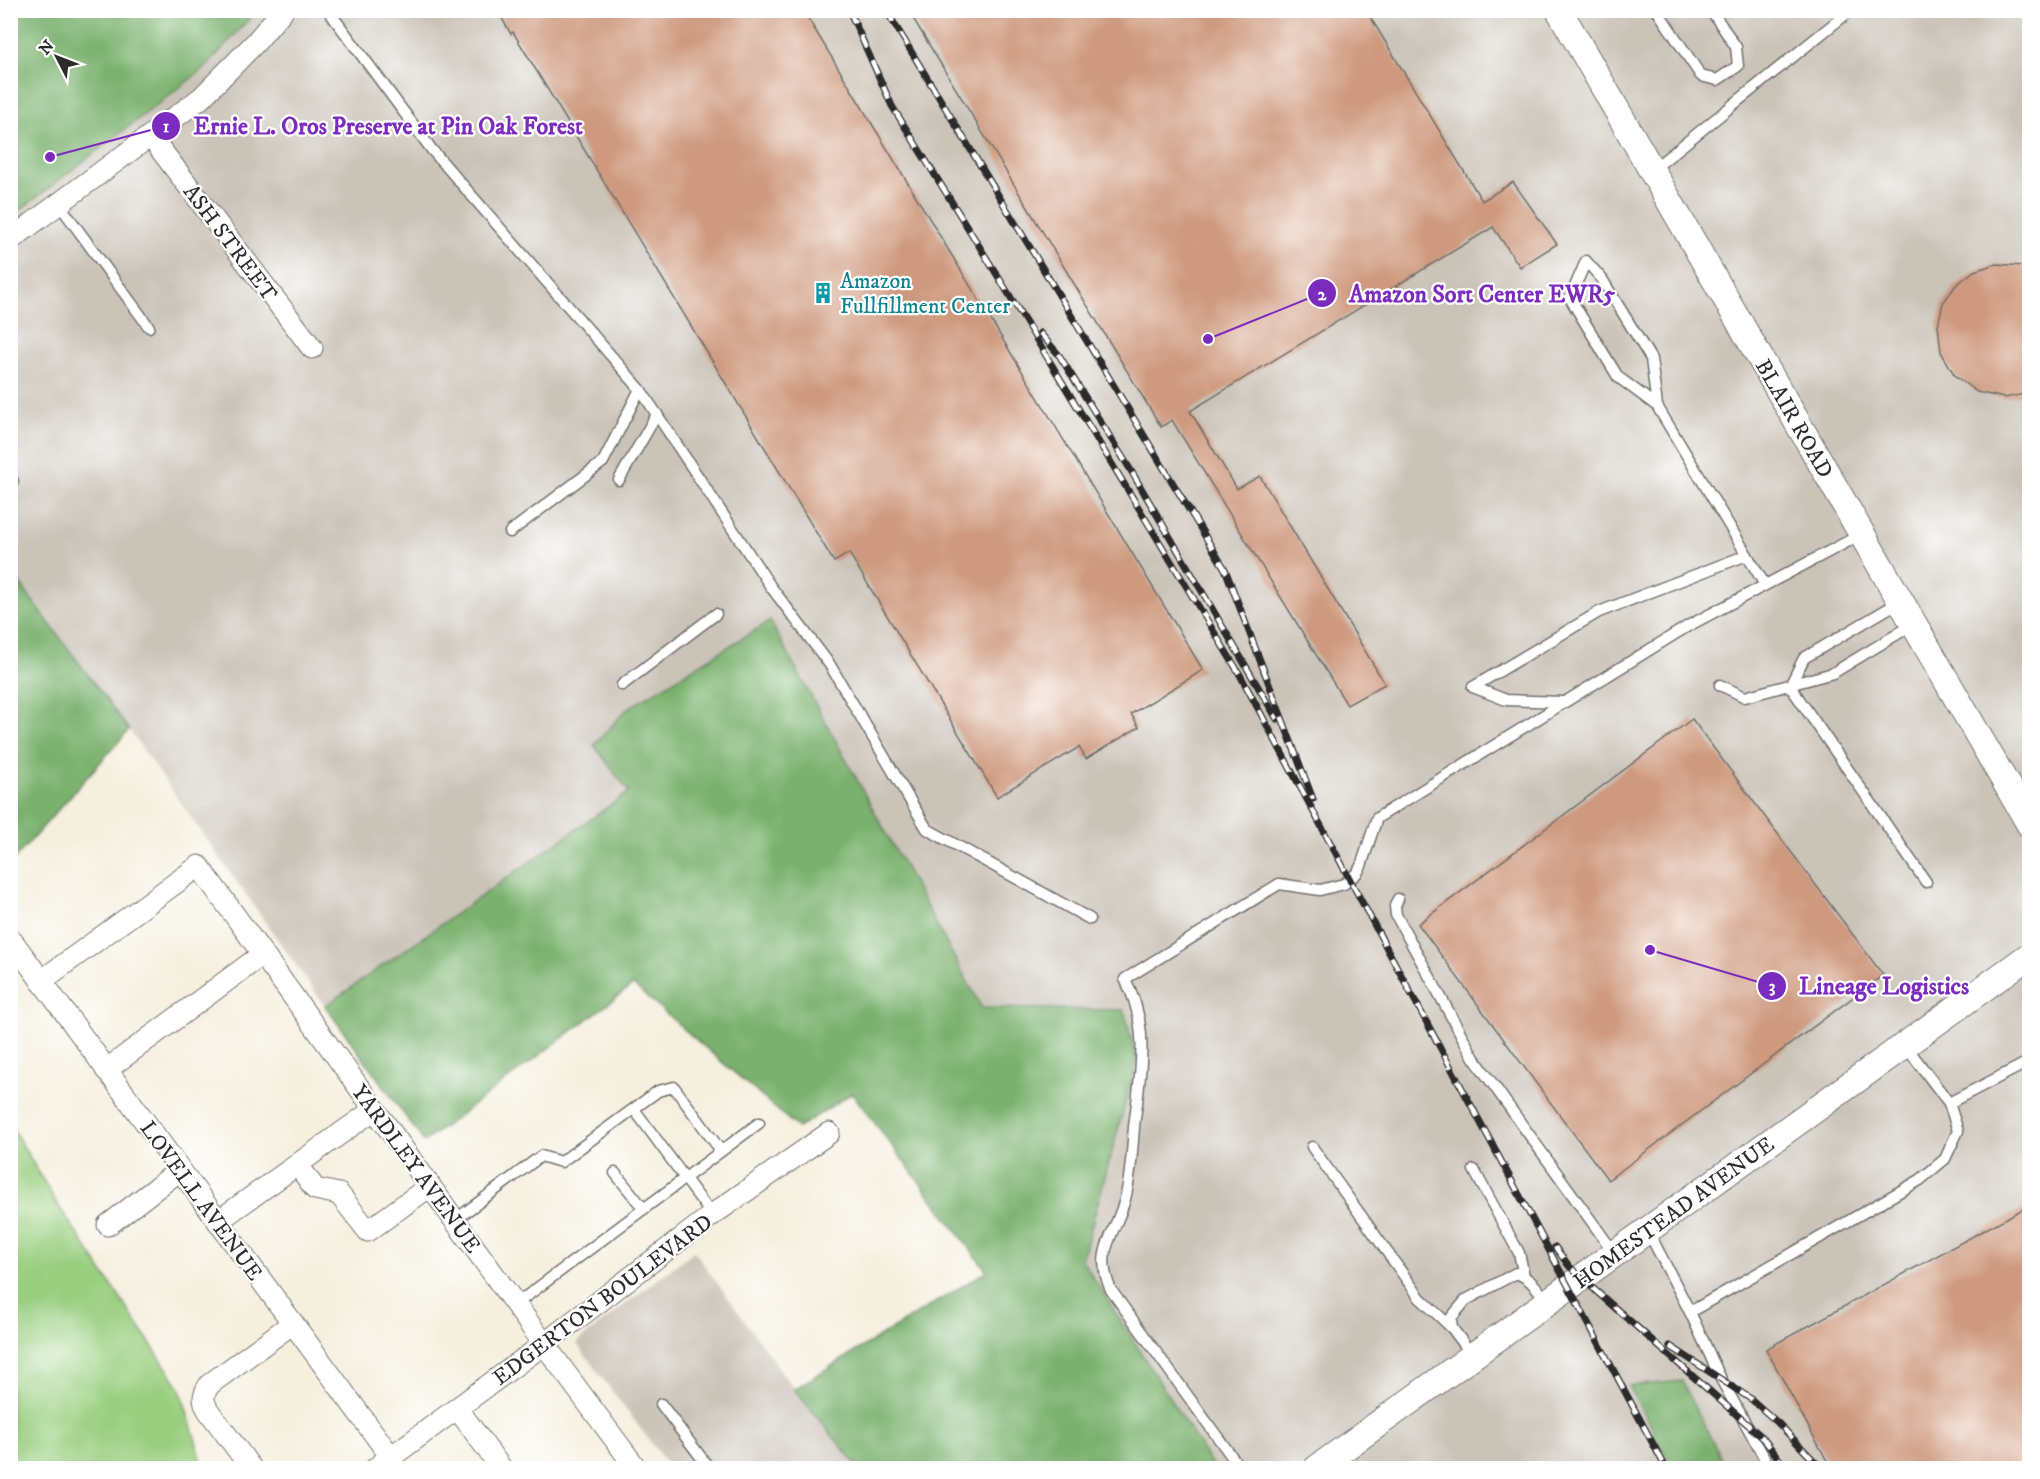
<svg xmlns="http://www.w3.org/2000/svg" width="2040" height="1479" viewBox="0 0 2040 1479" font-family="'IM FELL DW Pica',serif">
	<rect width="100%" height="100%" fill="#fff"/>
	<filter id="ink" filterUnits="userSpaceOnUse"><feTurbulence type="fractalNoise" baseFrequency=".0167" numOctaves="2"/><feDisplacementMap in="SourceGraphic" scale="12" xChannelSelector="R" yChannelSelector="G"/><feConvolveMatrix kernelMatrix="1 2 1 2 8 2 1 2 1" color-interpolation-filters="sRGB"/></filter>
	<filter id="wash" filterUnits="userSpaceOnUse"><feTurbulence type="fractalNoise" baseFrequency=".008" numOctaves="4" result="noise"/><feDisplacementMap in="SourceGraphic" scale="24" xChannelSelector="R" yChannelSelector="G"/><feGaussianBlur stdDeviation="1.35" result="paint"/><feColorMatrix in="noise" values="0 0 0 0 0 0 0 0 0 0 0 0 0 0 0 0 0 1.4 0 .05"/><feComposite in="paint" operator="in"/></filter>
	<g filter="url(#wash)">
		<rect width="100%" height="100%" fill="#f5efde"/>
		<g fill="#cac3b8">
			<path d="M256,11H2029V1468H1214L1082,1260L1137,1061L1124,1010L982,1008L770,621L594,744L629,792L325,1006L129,730L11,572V217L206,67Z"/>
			<path d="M694,1251L794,1389L859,1468H670L576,1343Z"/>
		</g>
		<path fill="#99ce7f" stroke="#627c55" stroke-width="1.5" d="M11,1126L56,1202L180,1388L204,1468H11Z"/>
		<g fill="#7ab16e" stroke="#526e4c" stroke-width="1.5">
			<path d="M11,10H256V11L206,67L11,217Z"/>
			<path d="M11,572L129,730L11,863Z"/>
			<path d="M770,621L982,1008L1124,1010L1137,1061L1082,1260L1214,1468H859L794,1389L987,1271L852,1093L798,1128L633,985L424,1142L325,1006L629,792L594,745L627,709Z"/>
			<path d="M1682,1381L1726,1468H1673L1629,1386Z"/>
		</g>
		<g id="blocks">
			<g fill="#ce997e">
				<path d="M497,10H803L1203,670L1131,714L1139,727L1086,759L1079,747L997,797L849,553L834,562L513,32L511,34Z"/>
				<path d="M908,10H1366L1482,201L1513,182L1557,244L1520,267L1493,227L1190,411L1237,489L1260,476L1385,684L1347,705L1172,420L1161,427Z"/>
				<path d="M1996,264L2023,266L2030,270V393L2004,398L1977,392L1955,376L1941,352L1938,325L1943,303L1956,285L1974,271Z"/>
				<path d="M1692,719L1883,975L1608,1180L1418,924Z"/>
				<path d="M2030,1205V1468H1831L1766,1349Z"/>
			</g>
		</g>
	</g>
	<g filter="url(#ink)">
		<use href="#blocks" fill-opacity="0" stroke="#72706a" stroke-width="1.5"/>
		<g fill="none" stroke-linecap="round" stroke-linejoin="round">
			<defs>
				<g id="service">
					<path d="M328,10L432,150L640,389L771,587L830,665L927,829L1090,919"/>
					<path d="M1657,10L1701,76L1717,80L1738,66L1736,47L1711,10"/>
					<path d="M1652,170L1851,10"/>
					<path d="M59,204L149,327"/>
					<path d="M1657,406L1651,359L1602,279L1586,261L1570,298L1618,377L1657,406L1765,585"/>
					<path d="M10,476L13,481"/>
					<path d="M619,480L657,414"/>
					<path d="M510,532L603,462L640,389"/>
					<path d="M622,685L716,614"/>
					<path d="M1720,685L1745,697L1833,673L1914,624"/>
					<path d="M1790,686L1926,882"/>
					<path d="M1790,686L1804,658L1901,601"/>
					<path d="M1473,687L1599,612L1747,555"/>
					<path d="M1473,687L1506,700L1564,702"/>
					<path d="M1398,899L1395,906L1396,915L1474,1058L1615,1254"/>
					<path d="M1949,1103L2030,1061"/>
					<path d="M634,1109L712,1215"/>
					<path d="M1312,1147L1420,1298L1452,1328L1473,1356"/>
					<path d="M1474,1170L1519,1253L1524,1276"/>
					<path d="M615,1173L644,1209"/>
					<path d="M455,1220L541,1156L561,1162L658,1091L674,1087L721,1151"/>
					<path d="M1648,1231L1690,1312L1721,1379L1770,1468"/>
					<path d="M516,1304L759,1123"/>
					<path d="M1690,1312L1920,1180L1945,1159L1958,1131L1949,1103L1905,1045"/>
					<path d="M1452,1328L1451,1318L1466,1300L1516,1273C1531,1278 1539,1290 1547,1303"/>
					<path d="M661,1404L709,1468"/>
					<path d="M1240,1468L1111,1290C1093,1251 1115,1236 1125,1199C1131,1176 1132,1151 1134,1127C1140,1074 1151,1028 1125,979L1279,884L1320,890L1344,884L1357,873L1361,866L1377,818L1688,626L1862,534"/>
				</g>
				<g id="minor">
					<path d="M151,137L312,348"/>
					<path d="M10,240L201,98L255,43L283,10"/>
					<path d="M13,942L391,1457"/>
					<path d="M41,981L199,866L544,1344L636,1468"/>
					<path d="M106,1070L263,954"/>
					<path d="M298,1165L315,1189L339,1194L368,1231L430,1186"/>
					<path d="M218,1221L375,1109"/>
					<path d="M108,1225L180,1170"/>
					<path d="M457,1408L501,1468"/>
					<path d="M251,1468L208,1410C202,1399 203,1394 210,1384L293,1323"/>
					<path d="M376,1468L544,1344L712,1215L829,1133"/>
				</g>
				<g id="tertiary">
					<path d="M1559,10L2030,825"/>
					<path d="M1317,1468L2030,955"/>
				</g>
			</defs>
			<use href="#service" stroke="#72706a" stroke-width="13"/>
			<use href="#minor" stroke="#72706a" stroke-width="23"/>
			<use href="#tertiary" stroke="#72706a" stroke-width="28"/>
			<use href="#service" stroke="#fff" stroke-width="10"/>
			<use href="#minor" stroke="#fff" stroke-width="21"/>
			<use href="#tertiary" stroke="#fff" stroke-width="26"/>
			<defs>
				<g id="rail">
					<path d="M849,10L892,106L999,278L1239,673L1666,1468"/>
					<path d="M886,10L1225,569L1313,799"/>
					<path d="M1040,333L1059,355L1130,469L1277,719"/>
					<path d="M1555,1247L1569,1266L1597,1292L1762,1437L1786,1468"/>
					<path d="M1670,1346L1751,1399L1778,1423L1821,1468"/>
				</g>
			</defs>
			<use href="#rail" stroke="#2b2b2b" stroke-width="7"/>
			<use href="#rail" stroke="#fff" stroke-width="4.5" stroke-dasharray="14" stroke-linecap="butt"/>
		</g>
	</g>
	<defs>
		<symbol id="building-bare" viewBox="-9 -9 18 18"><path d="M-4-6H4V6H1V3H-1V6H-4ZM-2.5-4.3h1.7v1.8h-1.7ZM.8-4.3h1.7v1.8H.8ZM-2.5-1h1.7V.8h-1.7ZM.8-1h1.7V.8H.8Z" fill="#0f9aa8" stroke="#fff" stroke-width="2.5" paint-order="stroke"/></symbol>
	</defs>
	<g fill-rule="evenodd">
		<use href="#building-bare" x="808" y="278" width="30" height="30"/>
	</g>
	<g text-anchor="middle" stroke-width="4.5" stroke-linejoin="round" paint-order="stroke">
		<g font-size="22" fill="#2b2b2b" stroke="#fff">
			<text transform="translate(231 242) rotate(53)" y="8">ASH STREET</text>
			<text transform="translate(1795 418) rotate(60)" y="8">BLAIR ROAD</text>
			<text transform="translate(417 1168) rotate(54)" y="8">YARDLEY AVENUE</text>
			<text transform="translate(202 1200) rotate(54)" y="8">LOVELL AVENUE</text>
			<text transform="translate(1673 1212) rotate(-36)" y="8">HOMESTEAD AVENUE</text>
			<text transform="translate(602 1299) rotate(-37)" y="8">EDGERTON BOULEVARD</text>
		</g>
		<g font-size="22" fill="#0d838f" stroke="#fff" text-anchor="start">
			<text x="840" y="288">Amazon<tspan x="840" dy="25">Fullfillment Center</tspan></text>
		</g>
	</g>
	<path fill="none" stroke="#7b2cbf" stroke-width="2" d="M50 157L166 126M1208 339L1322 293M1650 950L1772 986"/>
	<g fill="#7b2cbf" stroke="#fff" stroke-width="2">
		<circle cx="50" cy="157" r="6"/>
		<circle cx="1208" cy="339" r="6"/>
		<circle cx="1650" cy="950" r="6"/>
		<circle cx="166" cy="126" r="15"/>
		<circle cx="1322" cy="293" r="15"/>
		<circle cx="1772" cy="986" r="15"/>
	</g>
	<g font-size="18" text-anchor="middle" font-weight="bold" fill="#fff">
		<text x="166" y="132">1</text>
		<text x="1322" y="300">2</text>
		<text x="1772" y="992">3</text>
	</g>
	<g font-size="24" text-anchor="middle" font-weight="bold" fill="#7b2cbf" stroke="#fff" stroke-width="4.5" stroke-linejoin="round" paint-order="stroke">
		<text x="388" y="134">Ernie L. Oros Preserve at Pin Oak Forest</text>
		<text x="1482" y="302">Amazon Sort Center EWR5</text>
		<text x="1884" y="994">Lineage Logistics</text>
	</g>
	<rect width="2040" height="1479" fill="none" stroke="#fff" stroke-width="36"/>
	<g transform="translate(57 57) rotate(312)" stroke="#ffffff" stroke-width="4.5" paint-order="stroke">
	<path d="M0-4.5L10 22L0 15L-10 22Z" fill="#2b2b2b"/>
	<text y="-9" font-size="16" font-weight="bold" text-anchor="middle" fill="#2b2b2b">N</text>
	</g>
</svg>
